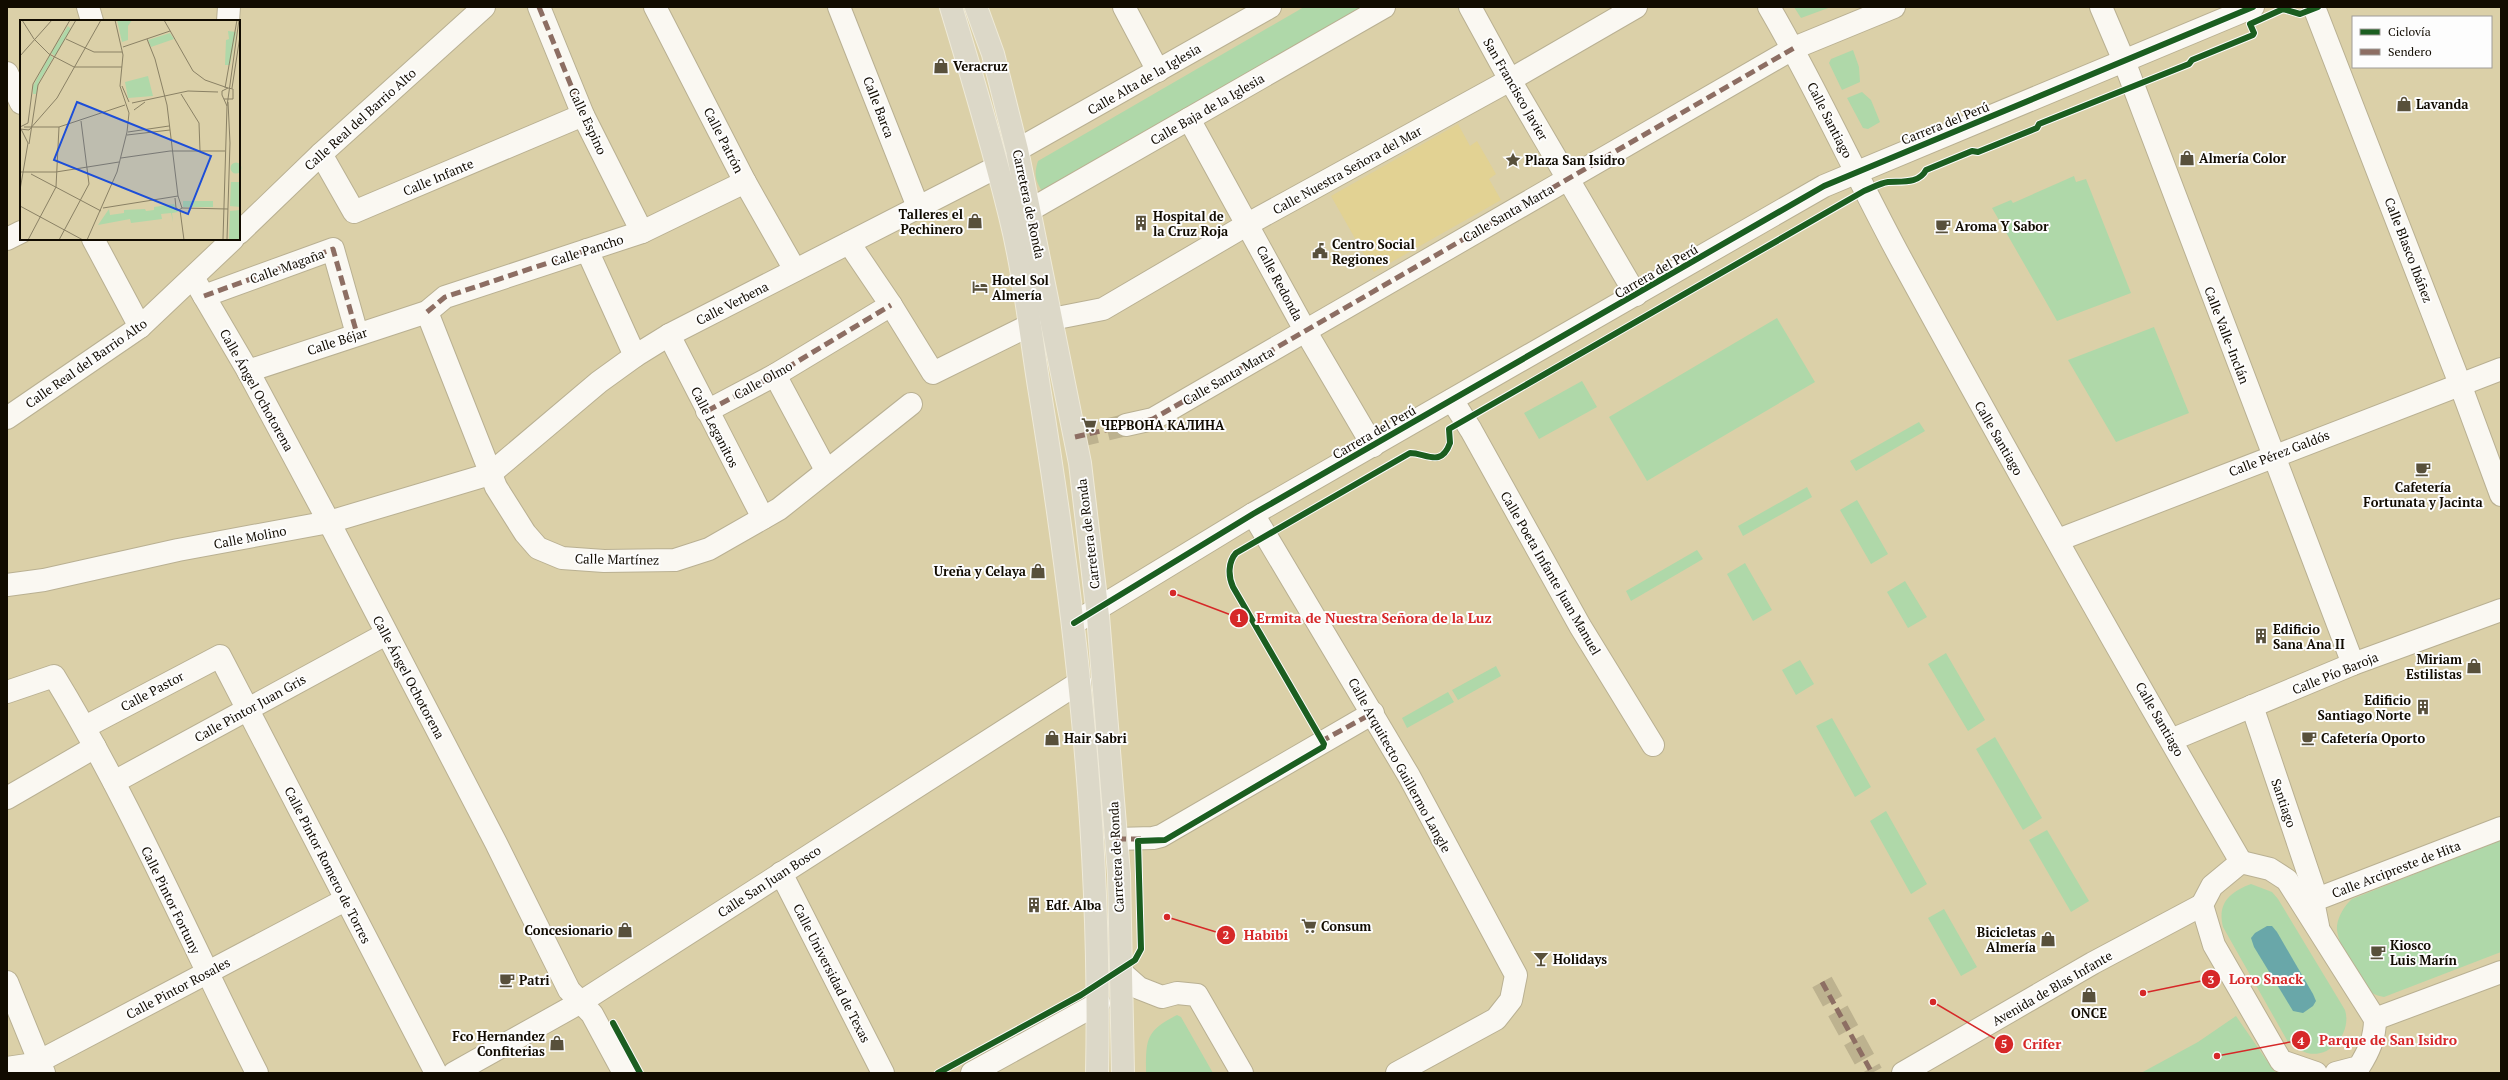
<svg xmlns="http://www.w3.org/2000/svg" width="2508" height="1080" viewBox="0 0 2508 1080" font-family="'PT Serif',serif">
	<rect width="100%" height="100%" fill="#dbd0a8"/>
	<path fill="#e2d293" d="M1458,124L1470,146L1477,141L1496,174L1489,179L1501,200L1374,272L1331,196Z"/>
	<g fill="#afd8a9">
		<path d="M1304,7H1364L1042,191C1035,180 1034,173 1038,161Z"/>
		<path d="M1794,7H1831L1801,18Z"/>
		<path d="M1853,50L1859,67L1860,82L1842,90L1829,63L1831,59Z"/>
		<path d="M1862,92L1871,100L1880,122L1868,129L1863,128L1847,98Z"/>
		<path d="M2074,176L2076,182L2086,179L2131,293L2057,321L1992,208L2011,200L2013,203Z"/>
		<path d="M1777,318L1815,382L1647,481L1609,417Z"/>
		<path d="M2154,327L2189,413L2116,442L2068,360Z"/>
		<path d="M1582,381L1597,407L1539,439L1524,413Z"/>
		<path d="M1919,422L1925,431L1856,471L1850,461Z"/>
		<path d="M1807,487L1812,497L1743,536L1738,526Z"/>
		<path d="M1857,500L1888,554L1871,564L1840,510Z"/>
		<path d="M1697,550L1703,559L1631,601L1626,591Z"/>
		<path d="M1745,563L1772,610L1753,621L1727,574Z"/>
		<path d="M1905,581L1927,617L1908,628L1887,592Z"/>
		<path d="M1946,653L1985,720L1968,731L1928,664Z"/>
		<path d="M1800,660L1814,684L1796,695L1782,670Z"/>
		<path d="M1496,666L1501,676L1458,700L1452,690Z"/>
		<path d="M1448,692L1454,702L1407,728L1402,718Z"/>
		<path d="M1832,718L1871,787L1855,797L1816,726Z"/>
		<path d="M1995,737L2042,818L2023,830L1976,749Z"/>
		<path d="M1886,811L1927,884L1911,894L1870,821Z"/>
		<path d="M2047,830L2089,901L2071,912L2029,840Z"/>
		<path d="M2501,840V952L2384,997C2380,996 2375,995 2372,993C2359,984 2335,940 2337,926C2338,916 2345,905 2352,899Z"/>
		<path d="M2251,884L2272,892L2278,899L2345,1010C2352,1032 2331,1059 2307,1053C2300,1051 2294,1046 2288,1042L2223,927C2217,903 2230,892 2251,884Z"/>
		<path d="M1944,909L1977,967L1961,976L1928,918Z"/>
		<path d="M1177,1015L1181,1017L1213,1073H1146C1146,1040 1145,1031 1177,1015Z"/>
		<path d="M2236,1016L2274,1071L2278,1073H2141L2198,1042Z"/>
	</g>
	<path fill="#69a7a9" d="M2267,926H2272L2277,932L2313,994L2316,1001L2313,1006L2303,1013L2293,1011L2254,947L2251,938L2255,933Z"/>
	<g fill="none" stroke-linecap="round" stroke-linejoin="round">
		<g stroke="#bdb28f" stroke-width="22" stroke-dasharray="22 11" stroke-linecap="butt">
			<path d="M1075,437L1126,425"/>
			<path d="M1822,982L1872,1073"/>
		</g>
		<defs>
			<g id="minor">
				<path d="M88,7L92,21"/>
				<path d="M539,7L583,115L642,232"/>
				<path d="M655,7L745,182L795,270"/>
				<path d="M839,7L918,207"/>
				<path d="M1124,7L1158,71"/>
				<path d="M1470,7L1510,80L1636,295"/>
				<path d="M1769,7C1817,89 1856,176 1901,259C2012,462 2125,663 2241,862"/>
				<path d="M2101,7L2124,61L2353,664"/>
				<path d="M2314,7L2460,384L2501,495"/>
				<path d="M228,21L229,7"/>
				<path d="M7,73L21,103"/>
				<path d="M1189,119L1306,332L1373,446"/>
				<path d="M1017,150L1270,7"/>
				<path d="M321,154L354,212L583,115"/>
				<path d="M1030,210L1384,7"/>
				<path d="M239,233L321,154L484,7"/>
				<path d="M7,239L21,232"/>
				<path d="M93,239L140,327"/>
				<path d="M849,243L891,305L933,373L1030,325"/>
				<path d="M587,250L635,356"/>
				<path d="M194,279L248,371L329,522L496,843L569,990L592,1014L624,1073"/>
				<path d="M204,296L333,249L357,334"/>
				<path d="M427,312L496,487L525,533L538,548L562,558L604,561L675,560L709,549L779,509L911,404"/>
				<path d="M1052,319L1103,309L1248,224L1510,80L1636,7"/>
				<path d="M669,335L763,518"/>
				<path d="M248,371L427,312L445,297L642,232L745,182"/>
				<path d="M775,375L826,470"/>
				<path d="M1452,400L1471,430L1580,626L1653,745"/>
				<path d="M707,411L775,375L891,305"/>
				<path d="M7,418L140,327L233,239"/>
				<path d="M1126,425L1153,419L1794,48L1894,7"/>
				<path d="M1253,514L1409,776L1516,975L1511,1000L1496,1019L1397,1073"/>
				<path d="M2058,540L2501,369"/>
				<path d="M7,585L44,580L178,550L329,522L490,474L599,382L635,356L669,335L997,167"/>
				<path d="M1074,623L1253,514L1824,186L2253,7"/>
				<path d="M7,692L54,676C131,802 190,941 257,1073"/>
				<path d="M2252,706L2317,899"/>
				<path d="M85,727L220,656L436,1073"/>
				<path d="M2171,740L2353,664L2501,610"/>
				<path d="M114,782L386,634"/>
				<path d="M7,798L95,747"/>
				<path d="M1116,839L1153,838L1161,836L1373,713"/>
				<path d="M781,873L883,1073"/>
				<path d="M2318,926L2314,906L2317,899L2501,828"/>
				<path d="M1121,972L1139,988L1162,997L1177,993L1197,995L1242,1073"/>
				<path d="M7,982L44,1073"/>
				<path d="M2375,1019L2501,972"/>
				<path d="M7,1068L34,1064L345,900"/>
				<path d="M454,1073L581,1002L1080,682"/>
				<path d="M972,1073L1099,1003"/>
				<path d="M1903,1073L2093,963L2202,905"/>
				<path d="M2316,1073L2281,1061L2214,945L2202,905L2212,886L2241,862L2270,869L2287,880L2375,1019C2375,1038 2369,1051 2359,1067L2336,1073"/>
			</g>
			<g id="major">
				<path d="M951,7C972,76 993,146 1010,216C1024,272 1030,330 1039,387C1076,614 1102,843 1097,1073"/>
				<path d="M976,7L993,54L1017,150L1080,463L1098,616L1119,874L1123,1073"/>
			</g>
		</defs>
		<use href="#minor" stroke="#b9b092" stroke-width="24"/>
		<use href="#major" stroke="#efead8" stroke-width="24"/>
		<use href="#minor" stroke="#faf8f2" stroke-width="22"/>
		<use href="#major" stroke="#dcd8c8" stroke-width="22"/>
		<g stroke="#8d6e63" stroke-width="5" stroke-dasharray="10 5" stroke-linecap="butt">
			<path d="M539,7L583,115"/>
			<path d="M204,296L333,249L357,334"/>
			<path d="M427,312L445,297L587,250"/>
			<path d="M707,411L775,375L891,305"/>
			<path d="M1075,437L1153,419L1794,48"/>
			<path d="M1320,742L1373,713"/>
			<path d="M1116,839H1142"/>
			<path d="M1822,982L1872,1073"/>
		</g>
		<defs>
			<g id="cycleway">
				<path d="M1074,623L1253,514L1824,186L2253,7"/>
				<path d="M613,1023L640,1073"/>
				<path d="M938,1073L1081,995L1135,960L1141,949L1138,841L1165,840L1323,747L1324,744L1233,587C1228,576 1228,562 1236,553L1410,453C1426,453 1441,468 1450,443L1449,429L1864,191C1872,188 1880,183 1888,182C1901,181 1919,184 1926,170L1972,151L1978,152L2037,128L2039,124L2189,64L2192,60L2253,35L2254,33L2250,24L2283,9L2300,14L2318,7"/>
			</g>
		</defs>
		<use href="#cycleway" stroke="#fdfdfd" stroke-width="8"/>
		<use href="#cycleway" stroke="#1b5e20" stroke-width="6"/>
	</g>
	<defs>
		<symbol id="shop-bare" viewBox="-9 -9 18 18"><path d="M-5-2.5h2.3a2.7 3.5 0 0 1 5.4 0H5L5.5 6h-11ZM-1.5-2.5h3a1.5 2.3 0 0 0-3 0Z" fill="#58503b" stroke="#fdfdfd" stroke-width="2.5" paint-order="stroke"/></symbol>
		<symbol id="sight-bare" viewBox="-9 -9 18 18"><path d="M0-6L1.8-2.2L6-1.7L2.9 1.2L3.7 5.4L0 3.3L-3.7 5.4L-2.9 1.2L-6-1.7L-1.8-2.2Z" fill="#58503b" stroke="#fdfdfd" stroke-width="2.5" paint-order="stroke"/></symbol>
		<symbol id="building-bare" viewBox="-9 -9 18 18"><path d="M-4-6H4V6H1V3H-1V6H-4ZM-2.5-4.3h1.7v1.8h-1.7ZM.8-4.3h1.7v1.8H.8ZM-2.5-1h1.7V.8h-1.7ZM.8-1h1.7V.8H.8Z" fill="#58503b" stroke="#fdfdfd" stroke-width="2.5" paint-order="stroke"/></symbol>
		<symbol id="cafe-bare" viewBox="-9 -9 18 18"><path d="M-5.5-4.5H6V0H3Q3 3.5 0 3.5H-2.5Q-5.5 3.5-5.5 0ZM3-3.2v2h1.7v-2ZM-6 4.5H4V6H-6Z" fill="#58503b" stroke="#fdfdfd" stroke-width="2.5" paint-order="stroke"/></symbol>
		<symbol id="civic-bare" viewBox="-9 -9 18 18"><path d="M-.6-6.5H3V-4.5H.6V-3L4-1V1h2V6H-6V1h2V-1L-.6-3ZM-1.2 2.5V6h2.4V2.5Z" fill="#58503b" stroke="#fdfdfd" stroke-width="2.5" paint-order="stroke"/></symbol>
		<symbol id="hotel-bare" viewBox="-9 -9 18 18"><path d="M-6-4.5h1.5V1H6V5H4.5V3h-9V5H-6ZM-4 0a1.8 1.8 0 1 1 3.6 0ZM.5 0V-2.5h3Q6-2.5 6 0Z" fill="#58503b" stroke="#fdfdfd" stroke-width="2.5" paint-order="stroke"/></symbol>
		<symbol id="supermarket-bare" viewBox="-9 -9 18 18"><path d="M-6-5.5h2.5l.6 2H6L4.5 2H-2.5L-4.4-4H-6ZM-1.5 3.2a1.3 1.3 0 1 0 .1 0ZM3 3.2a1.3 1.3 0 1 0 .1 0Z" fill="#58503b" stroke="#fdfdfd" stroke-width="2.5" paint-order="stroke"/></symbol>
		<symbol id="bar-bare" viewBox="-9 -9 18 18"><path d="M-6-5H6L.8 .8V4.5H3.5V6h-7V4.5H-.8V.8Z" fill="#58503b" stroke="#fdfdfd" stroke-width="2.5" paint-order="stroke"/></symbol>
	</defs>
	<g fill-rule="evenodd">
		<use href="#shop-bare" x="930" y="55" width="22" height="22"/>
		<use href="#shop-bare" x="2393" y="93" width="22" height="22"/>
		<use href="#shop-bare" x="2176" y="147" width="22" height="22"/>
		<use href="#sight-bare" x="1502" y="149" width="22" height="22"/>
		<use href="#shop-bare" x="964" y="210" width="22" height="22"/>
		<use href="#building-bare" x="1130" y="212" width="22" height="22"/>
		<use href="#cafe-bare" x="1932" y="215" width="22" height="22"/>
		<use href="#civic-bare" x="1309" y="240" width="22" height="22"/>
		<use href="#hotel-bare" x="969" y="276" width="22" height="22"/>
		<use href="#supermarket-bare" x="1078" y="414" width="22" height="22"/>
		<use href="#cafe-bare" x="2412" y="458" width="22" height="22"/>
		<use href="#shop-bare" x="1027" y="560" width="22" height="22"/>
		<use href="#building-bare" x="2250" y="625" width="22" height="22"/>
		<use href="#shop-bare" x="2463" y="655" width="22" height="22"/>
		<use href="#building-bare" x="2412" y="696" width="22" height="22"/>
		<use href="#shop-bare" x="1041" y="727" width="22" height="22"/>
		<use href="#cafe-bare" x="2298" y="727" width="22" height="22"/>
		<use href="#building-bare" x="1023" y="894" width="22" height="22"/>
		<use href="#supermarket-bare" x="1298" y="915" width="22" height="22"/>
		<use href="#shop-bare" x="614" y="919" width="22" height="22"/>
		<use href="#shop-bare" x="2037" y="928" width="22" height="22"/>
		<use href="#cafe-bare" x="2367" y="941" width="22" height="22"/>
		<use href="#bar-bare" x="1530" y="948" width="22" height="22"/>
		<use href="#cafe-bare" x="496" y="969" width="22" height="22"/>
		<use href="#shop-bare" x="2078" y="984" width="22" height="22"/>
		<use href="#shop-bare" x="546" y="1032" width="22" height="22"/>
	</g>
	<g text-anchor="middle" stroke-width="4" stroke-linejoin="round" paint-order="stroke">
		<g font-size="13" font-weight="bold" fill="#110b00" stroke="#fdfdfd" text-anchor="start">
			<text x="953" y="71">Veracruz</text>
			<text x="2416" y="109">Lavanda</text>
			<text x="2199" y="163">Almería Color</text>
			<text x="1525" y="165">Plaza San Isidro</text>
			<text x="963" y="219" text-anchor="end">Talleres el<tspan x="963" dy="15">Pechinero</tspan></text>
			<text x="1153" y="221">Hospital de<tspan x="1153" dy="15">la Cruz Roja</tspan></text>
			<text x="1955" y="231">Aroma Y Sabor</text>
			<text x="1332" y="249">Centro Social<tspan x="1332" dy="15">Regiones</tspan></text>
			<text x="992" y="285">Hotel Sol<tspan x="992" dy="15">Almería</tspan></text>
			<text x="1101" y="430">ЧЕРВOHA KAЛИHA</text>
			<text x="2423" y="492" text-anchor="middle">Cafetería<tspan x="2423" dy="15">Fortunata y Jacinta</tspan></text>
			<text x="1026" y="576" text-anchor="end">Ureña y Celaya</text>
			<text x="2273" y="634">Edificio<tspan x="2273" dy="15">Sana Ana II</tspan></text>
			<text x="2462" y="664" text-anchor="end">Miriam<tspan x="2462" dy="15">Estilistas</tspan></text>
			<text x="2411" y="705" text-anchor="end">Edificio<tspan x="2411" dy="15">Santiago Norte</tspan></text>
			<text x="1064" y="743">Hair Sabri</text>
			<text x="2321" y="743">Cafetería Oporto</text>
			<text x="1046" y="910">Edf. Alba</text>
			<text x="1321" y="931">Consum</text>
			<text x="613" y="935" text-anchor="end">Concesionario</text>
			<text x="2036" y="937" text-anchor="end">Bicicletas<tspan x="2036" dy="15">Almería</tspan></text>
			<text x="2390" y="950">Kiosco<tspan x="2390" dy="15">Luis Marín</tspan></text>
			<text x="1553" y="964">Holidays</text>
			<text x="519" y="985">Patri</text>
			<text x="2089" y="1018" text-anchor="middle">ONCE</text>
			<text x="545" y="1041" text-anchor="end">Fco Hernandez<tspan x="545" dy="15">Confiterias</tspan></text>
		</g>
		<g font-size="13" fill="#110b00" stroke="#fdfdfd">
			<text transform="translate(1144 79) rotate(-30)" y="5">Calle Alta de la Iglesia</text>
			<text transform="translate(1516 89) rotate(60)" y="5">San Francisco Javier</text>
			<text transform="translate(879 107) rotate(69)" y="5">Calle Barca</text>
			<text transform="translate(1207 109) rotate(-30)" y="5">Calle Baja de la Iglesia</text>
			<text transform="translate(360 119) rotate(-42)" y="5">Calle Real del Barrio Alto</text>
			<text transform="translate(1830 120) rotate(63)" y="5">Calle Santiago</text>
			<text transform="translate(588 121) rotate(65)" y="5">Calle Espino</text>
			<text transform="translate(1945 123) rotate(-22)" y="5">Carrera del Perú</text>
			<text transform="translate(724 140) rotate(63)" y="5">Calle Patrón</text>
			<text transform="translate(1347 170) rotate(-29)" y="5">Calle Nuestra Señora del Mar</text>
			<text transform="translate(438 177) rotate(-23)" y="5">Calle Infante</text>
			<text transform="translate(1029 204) rotate(78)" y="5">Carretera de Ronda</text>
			<text transform="translate(1508 213) rotate(-30)" y="5">Calle Santa Marta</text>
			<text transform="translate(587 250) rotate(-18)" y="5">Calle Pancho</text>
			<text transform="translate(2409 250) rotate(69)" y="5">Calle Blasco Ibáñez</text>
			<text transform="translate(287 266) rotate(-20)" y="5">Calle Magaña</text>
			<text transform="translate(1656 271) rotate(-30)" y="5">Carrera del Perú</text>
			<text transform="translate(1280 283) rotate(62)" y="5">Calle Redonda</text>
			<text transform="translate(732 303) rotate(-27)" y="5">Calle Verbena</text>
			<text transform="translate(2227 335) rotate(69)" y="5">Calle Valle-Inclán</text>
			<text transform="translate(337 341) rotate(-18)" y="5">Calle Béjar</text>
			<text transform="translate(86 363) rotate(-35)" y="5">Calle Real del Barrio Alto</text>
			<text transform="translate(1228 376) rotate(-30)" y="5">Calle Santa Marta</text>
			<text transform="translate(763 380) rotate(-29)" y="5">Calle Olmo</text>
			<text transform="translate(257 390) rotate(61)" y="5">Calle Ángel Ochotorena</text>
			<text transform="translate(715 427) rotate(63)" y="5">Calle Leganitos</text>
			<text transform="translate(1374 432) rotate(-30)" y="5">Carrera del Perú</text>
			<text transform="translate(1999 438) rotate(60)" y="5">Calle Santiago</text>
			<text transform="translate(2279 453) rotate(-21)" y="5">Calle Pérez Galdós</text>
			<text transform="translate(1088 534) rotate(-97)" y="5">Carretera de Ronda</text>
			<text transform="translate(250 537) rotate(-11)" y="5">Calle Molino</text>
			<text transform="translate(617 559) rotate(1)" y="5">Calle Martínez</text>
			<text transform="translate(1551 573) rotate(60)" y="5">Calle Poeta Infante Juan Manuel</text>
			<text transform="translate(2335 673) rotate(-22)" y="5">Calle Pío Baroja</text>
			<text transform="translate(409 677) rotate(62)" y="5">Calle Ángel Ochotorena</text>
			<text transform="translate(152 691) rotate(-28)" y="5">Calle Pastor</text>
			<text transform="translate(250 708) rotate(-29)" y="5">Calle Pintor Juan Gris</text>
			<text transform="translate(2160 719) rotate(60)" y="5">Calle Santiago</text>
			<text transform="translate(1400 765) rotate(61)" y="5">Calle Arquitecto Guillermo Langle</text>
			<text transform="translate(2284 803) rotate(71)" y="5">Santiago</text>
			<text transform="translate(1116 857) rotate(-93)" y="5">Carretera de Ronda</text>
			<text transform="translate(328 865) rotate(63)" y="5">Calle Pintor Romero de Torres</text>
			<text transform="translate(2396 869) rotate(-21)" y="5">Calle Arcipreste de Hita</text>
			<text transform="translate(769 881) rotate(-33)" y="5">Calle San Juan Bosco</text>
			<text transform="translate(171 900) rotate(64)" y="5">Calle Pintor Fortuny</text>
			<text transform="translate(832 973) rotate(63)" y="5">Calle Universidad de Texas</text>
			<text transform="translate(178 988) rotate(-28)" y="5">Calle Pintor Rosales</text>
			<text transform="translate(2052 988) rotate(-30)" y="5">Avenida de Blas Infante</text>
		</g>
	</g>
	<g transform="translate(20 20)">
		<rect width="220" height="220" fill="#dbd0a8"/>
		<path d="M97,0H112L108,6V20L102,22ZM48,6L51,9L35,36L31,33ZM208,11L216,12L210,45H205L206,20L209,19ZM150,13L154,19L131,27L128,20ZM30,35L33,38L19,62L16,74H13V66ZM128,56L133,76L108,78L105,62ZM210.5 148a5.5 5.5 0 1 1 11 0a5.5 5.5 0 1 1-11 0ZM211,162H220V187L210,186ZM163,181H193V187H163ZM154,184L158,192L152,193L153,202L151,193L141,194L142,199L111,203L110,199L78,205L89,189L90,195L104,193V190L125,189L126,191L134,190V187ZM220,190V219H209L210,191Z" fill="#afd8a9"/>
		<path fill="none" stroke="#8a8165" stroke-width="1" d="M2,0L14,19L29,34L54,47H102M144,0L173,51L185,60L208,68M46,19L74,32H102M127,19L135,39L147,85L158,176M103,27L150,11M0,36L32,0M102,66L109,82M205,68L217,0M212,68L220,16M161,74L179,103L180,131M204,79H213V69L208,68L202,71V75L207,86M112,83L168,71L198,72M114,90L125,82M0,107L8,103L13,64L50,0M4,107H39L105,85M0,109L9,110L37,78L81,0M108,112L149,106M107,115L150,110M9,124L18,65L56,0M101,138L150,131H205M0,152H36L99,142M11,154L81,191M0,170L8,123L1,109M155,178L156,188L159,190L162,188L208,189M0,186L63,220M83,188L158,176L162,188M160,190L164,220M203,219L207,86L219,0M207,219L210,123L208,82M8,220L36,167L39,107M39,220L69,164L61,101M67,220L97,152L107,112L109,93L100,66L103,35L95,0"/>
		<path fill="#1d4ed8" fill-opacity="0.15" stroke="#1d4ed8" stroke-width="2" d="M57,82L191,136L168,194L34,140Z"/>
		<rect width="220" height="220" fill="none" stroke="#110b00" stroke-width="2"/>
	</g>
	<path fill="none" stroke="#d62828" stroke-width="1.5" d="M1173 593L1239 618M1167 917L1226 935M2143 993L2211 979M2217 1056L2301 1040M1933 1002L2004 1044"/>
	<g fill="#d62828" stroke="#fdfdfd" stroke-width="1.5">
		<circle cx="1173" cy="593" r="4"/>
		<circle cx="1167" cy="917" r="4"/>
		<circle cx="2143" cy="993" r="4"/>
		<circle cx="2217" cy="1056" r="4"/>
		<circle cx="1933" cy="1002" r="4"/>
		<circle cx="1239" cy="618" r="10"/>
		<circle cx="1226" cy="935" r="10"/>
		<circle cx="2211" cy="979" r="10"/>
		<circle cx="2301" cy="1040" r="10"/>
		<circle cx="2004" cy="1044" r="10"/>
	</g>
	<g font-size="12" text-anchor="middle" font-weight="bold" fill="#fff">
		<text x="1239" y="622">1</text>
		<text x="1226" y="939">2</text>
		<text x="2211" y="984">3</text>
		<text x="2301" y="1045">4</text>
		<text x="2004" y="1048">5</text>
	</g>
	<g font-size="14" text-anchor="middle" font-weight="bold" fill="#d62828" stroke="#fdfdfd" stroke-width="4" stroke-linejoin="round" paint-order="stroke">
		<text x="1374" y="623">Ermita de Nuestra Señora de la Luz</text>
		<text x="1266" y="940">Habibi</text>
		<text x="2266" y="984">Loro Snack</text>
		<text x="2388" y="1045">Parque de San Isidro</text>
		<text x="2042" y="1049">Crifer</text>
	</g>
	<rect width="2508" height="1080" fill="none" stroke="#110b00" stroke-width="16"/>
	<rect x="2352" y="16" width="140" height="52" fill="#fdfdfd" stroke="#9f9c98"/>
	<rect x="2360" y="29" width="20" height="6" fill="#1b5e20" stroke="#9f9c98"/>
	<text x="2388" y="36" font-size="12" fill="#110b00">Ciclovía</text>
	<rect x="2360" y="49" width="20" height="6" fill="#8d6e63" stroke="#9f9c98"/>
	<text x="2388" y="56" font-size="12" fill="#110b00">Sendero</text>
</svg>
